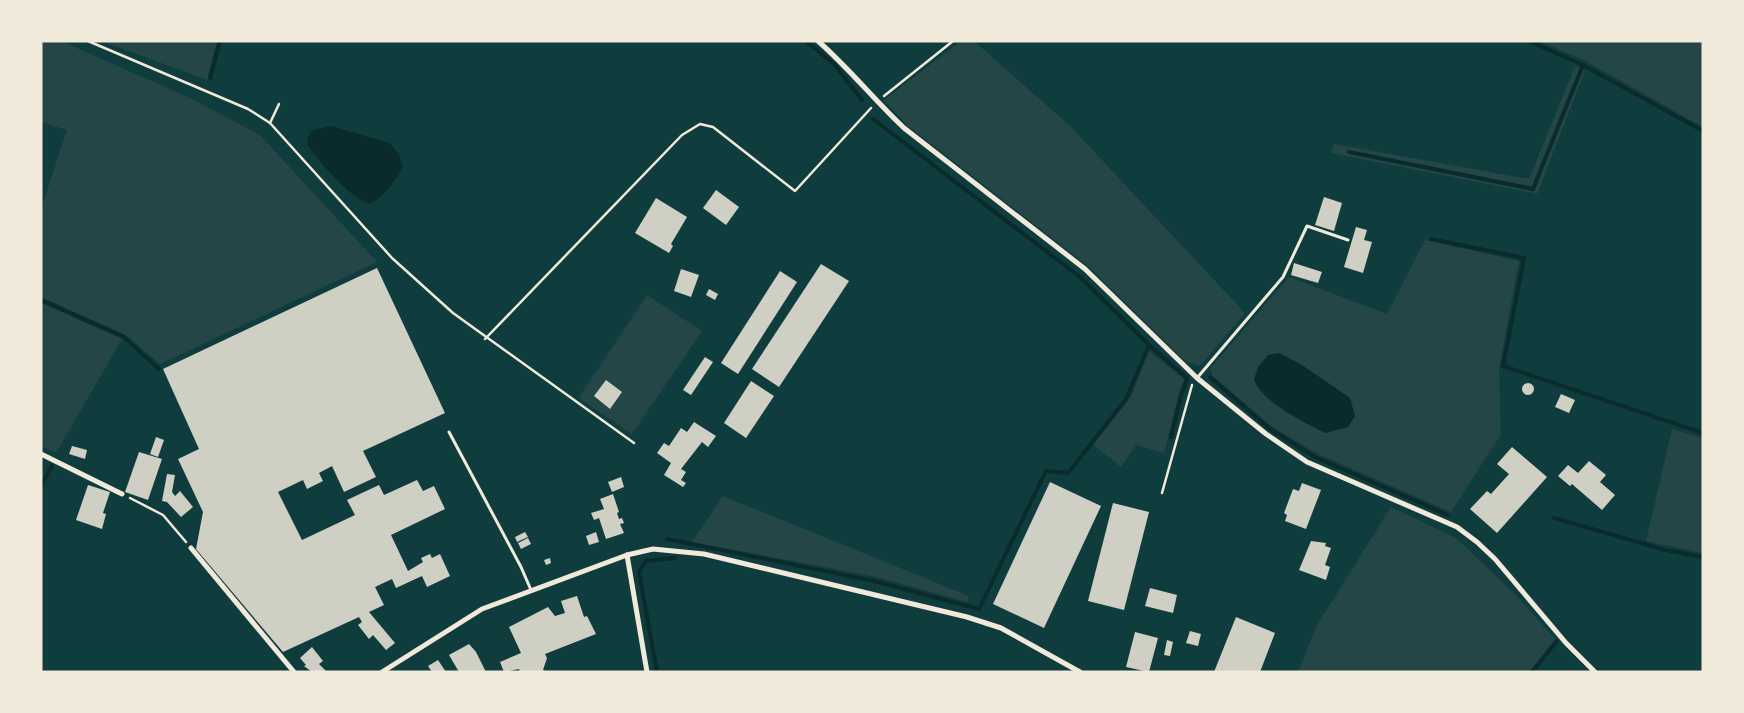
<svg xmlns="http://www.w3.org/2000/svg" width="1744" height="713" viewBox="0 0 1744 713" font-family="'Sofia Sans Condensed',sans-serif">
	<rect width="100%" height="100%" fill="#0f3d3e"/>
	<g fill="#244646">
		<path d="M41,41H61L188,97L260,135L377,262L160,364L126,335L41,297V209L67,130L41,122Z"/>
		<path d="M101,41H217L207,80Z"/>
		<path d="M961,41H974L1070,126L1245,313L1200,366L1186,362L1088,266L907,125L884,100Z"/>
		<path d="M1539,41H1703V127L1584,60Z"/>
		<path d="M1575,66L1585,71L1537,194L1331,153L1334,144L1529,179Z"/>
		<path d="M1425,240L1519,261L1499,368L1501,434L1451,512L1316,453L1271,426L1213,376L1210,369L1289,277L1387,314Z"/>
		<path d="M647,295L702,331L632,434L579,398Z"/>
		<path d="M41,303L122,339L56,453L41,446Z"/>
		<path d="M1149,351L1185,380L1179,394L1164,453L1136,445L1121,467L1093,445L1131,397Z"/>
		<path d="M1672,429L1703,438V553L1646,541Z"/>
		<path d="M723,496L969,596L967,602L873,576L692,542Z"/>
		<path d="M1391,507L1456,538L1516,595L1555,639L1529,672H1298L1316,627Z"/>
	</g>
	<g fill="#0a2a2b">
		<path d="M331,126L390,143L398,153L403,166C399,176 381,202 370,203C355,204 316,158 308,146L307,139L312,130Z"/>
		<path d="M1279,353L1302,365L1350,398L1355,416L1348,427L1325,433C1304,422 1261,402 1254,379L1258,367L1268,355Z"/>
	</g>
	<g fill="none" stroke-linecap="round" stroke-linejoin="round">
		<g stroke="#0a2a2b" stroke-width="4">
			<path d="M806,41L834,64L862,100"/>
			<path d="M1529,41L1583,65L1703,131"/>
			<path d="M210,78L220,41"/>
			<path d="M873,119L1080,277L1149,345L1187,378L1181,395L1171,437"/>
			<path d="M1349,152L1533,189L1583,65"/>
			<path d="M1431,239L1524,258L1503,366L1703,433"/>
			<path d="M41,300L124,337L159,369"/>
			<path d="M1210,377L1270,429L1315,457L1448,515"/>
			<path d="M41,486L52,466"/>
			<path d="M1554,518L1665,550L1703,557"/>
			<path d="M667,539L874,581L979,609L1046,471L1068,473L1126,399L1149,345"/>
			<path d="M657,672L639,572L646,561L675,558"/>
			<path d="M1532,672L1557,641"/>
		</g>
	</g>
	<g fill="#cfcfc3">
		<path d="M716,190L739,207L726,225L703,208Z"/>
		<path d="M1324,197L1342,203L1334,231L1315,225Z"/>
		<path d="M656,198L687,217L671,244L673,246L669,253L635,233Z"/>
		<path d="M1356,227L1367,230L1364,240L1372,242L1363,273L1344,267Z"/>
		<path d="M1294,263L1322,272L1318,283L1291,275Z"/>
		<path d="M821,264L849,281L779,387L752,369Z"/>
		<path d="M377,268L445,413L363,451L376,477L344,492L332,466L319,473L323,481L307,489L303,480L278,492L302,540L355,515L347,500L379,485L384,495L417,480L423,491L434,486L445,509L391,535L408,571L423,562L421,558L430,554L432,558L440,554L450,576L427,587L422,576L396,588L392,579L375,587L384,605L369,612L395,643L386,650L373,635L369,639L358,625L362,622L359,617L283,652L196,549L203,512L178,459L199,449L163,369Z"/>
		<path d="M681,269L699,275L691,297L674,291Z"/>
		<path d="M780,271L797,282L738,374L721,363Z"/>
		<path d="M709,289L718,294L715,300L706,295Z"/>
		<path d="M705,357L713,362L691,395L683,390Z"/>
		<path d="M606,380L622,392L610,409L594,396Z"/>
		<path d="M751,381L774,396L746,438L724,423Z"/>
		<circle cx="1528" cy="389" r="6"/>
		<path d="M1561,394L1575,400L1569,413L1555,407Z"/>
		<path d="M694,422L716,436L708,447L702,442L681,469L686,472L681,480L686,483L683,487L664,475L671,463L657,453L664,443L669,446L681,428L687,432Z"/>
		<path d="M156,437L164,440L158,457L150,454Z"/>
		<path d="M72,446L87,450L85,459L69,454Z"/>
		<path d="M1512,447L1547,477L1497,533L1470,509L1487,491L1491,494L1509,474L1497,464Z"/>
		<path d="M139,452L162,459L148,500L125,492Z"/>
		<path d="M1589,461L1606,475L1600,482L1615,495L1602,510L1572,484L1570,486L1558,476L1568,465L1578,473Z"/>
		<path d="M167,474L175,475L172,492L175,496L180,491L193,507L181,517L167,502L162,501Z"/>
		<path d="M621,477L624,487L612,492L608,482Z"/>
		<path d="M1050,482L1101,506L1044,628L993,604Z"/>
		<path d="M1302,483L1321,490L1306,529L1285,521L1287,515L1284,513L1293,489L1299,491Z"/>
		<path d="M88,485L110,492L103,513L106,514L102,529L76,520Z"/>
		<path d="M613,494L619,512L617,513L619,519L622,518L624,523L620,524L624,533L606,539L599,518L594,520L591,513L604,509L600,499Z"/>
		<path d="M1113,503L1149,512L1124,610L1088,601Z"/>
		<path d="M525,532L528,537L517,542L515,537Z"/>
		<path d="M596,532L599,542L589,545L586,536Z"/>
		<path d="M528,538L531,544L521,549L518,543Z"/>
		<path d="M1311,541L1326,543L1325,546L1331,548L1325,565L1330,567L1326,580L1299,570Z"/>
		<path d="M550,558L551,563L546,565L544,560Z"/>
		<path d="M1150,588L1177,595L1173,613L1145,606Z"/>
		<path d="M577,596L584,617L587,616L596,634L545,654L547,658L543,670L546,672H520L519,669L504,672L500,662L521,653L509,627L548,607L555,616L565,613L561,601Z"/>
		<path d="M1236,617L1275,633L1260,672H1214Z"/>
		<path d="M1190,631L1201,634L1198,646L1186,643Z"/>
		<path d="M1135,632L1158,638L1149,672L1126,667Z"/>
		<path d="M1167,640L1173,642L1170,656L1164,655Z"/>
		<path d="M469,644L476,652L486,672H459L449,655Z"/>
		<path d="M312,647L323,661L319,664L327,672H312L304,666L306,665L300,658Z"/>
		<path d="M438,660L446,672H432L428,666Z"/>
	</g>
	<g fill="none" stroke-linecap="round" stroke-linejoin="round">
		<g stroke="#f1e9da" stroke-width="2.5">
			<path d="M88,41L248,109L270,123L392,258L453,313L634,443"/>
			<path d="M884,96L953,41"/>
			<path d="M270,123L279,104"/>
			<path d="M485,339L682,135L700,124L713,127L795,191L871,108"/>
			<path d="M1162,493L1192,385"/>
			<path d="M130,498L163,515L186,542"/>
		</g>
		<g stroke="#f1e9da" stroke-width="3">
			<path d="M1197,378L1283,277L1307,226L1348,240"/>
			<path d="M449,432L521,567L531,590"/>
		</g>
		<g stroke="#f1e9da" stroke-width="5">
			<path d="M818,41C849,68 874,100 904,128L1085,269L1197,378L1266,434L1307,462L1457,527L1477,542L1495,559L1566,643L1595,672"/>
			<path d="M41,454L122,494"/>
			<path d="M191,548L294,672"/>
			<path d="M627,555L647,672"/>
			<path d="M382,672L482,609L627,555L653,549L704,554L967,617L1001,628L1080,672"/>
		</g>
	</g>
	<rect width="1744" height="713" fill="none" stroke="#f1e9da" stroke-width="85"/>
</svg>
